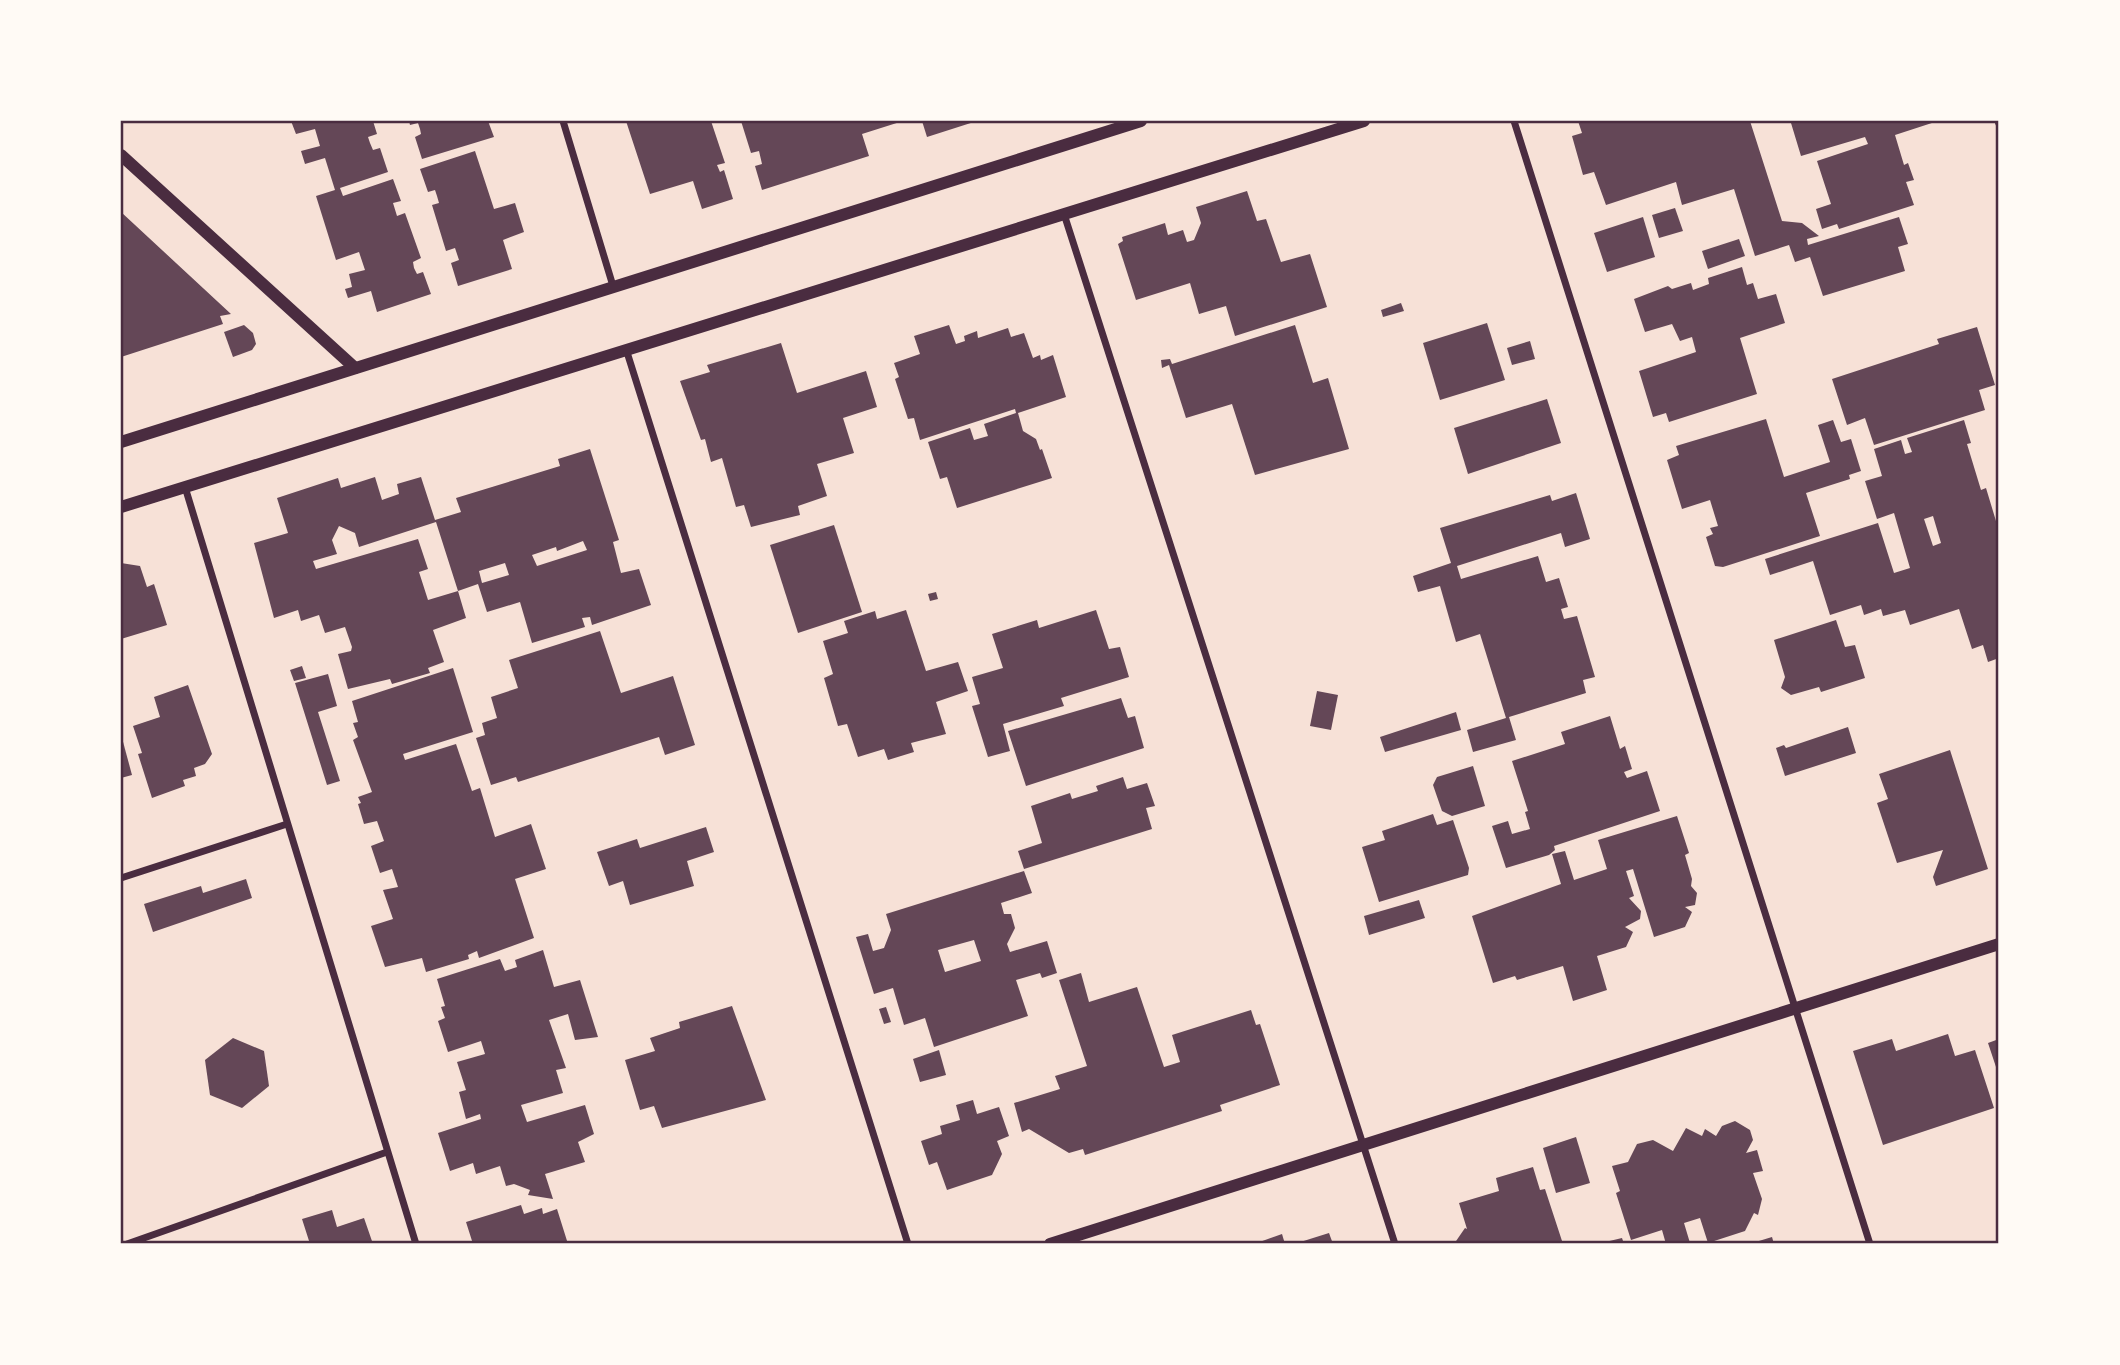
<svg xmlns="http://www.w3.org/2000/svg" width="2120" height="1365" viewBox="0 0 2120 1365" font-family="Manrope,sans-serif">
	<rect width="100%" height="100%" fill="#f7e1d7"/>
	<g fill="#644757" fill-rule="evenodd">
		<path d="M291,121H373L377,134L368,137L370,143L373,150L380,148L388,172L340,188L343,196L393,179L401,201L393,203L397,216L405,213L421,258L413,262L414,268L417,274L423,272L431,294L377,312L371,291L348,298L345,289L352,287L349,274L365,270L359,252L336,260L316,196L335,190L325,158L305,164L301,151L320,146L315,129L296,134Z"/>
		<path d="M409,121H488L494,137L422,159L415,137L421,134L420,129L418,123L410,125Z"/>
		<path d="M626,121H711L725,163L717,165L720,172L724,170L733,199L702,209L693,181L650,194Z"/>
		<path d="M741,121H903L862,134L869,156L762,190L755,166L762,164L759,151L751,153Z"/>
		<path d="M922,121H977L927,137Z"/>
		<path d="M1578,121H1750L1782,221L1802,223L1819,236L1807,239L1808,245L1899,217L1908,244L1898,247L1905,271L1823,296L1810,257L1795,262L1789,245L1755,256L1734,189L1682,205L1676,182L1606,205L1594,172L1583,175L1572,136L1582,133Z"/>
		<path d="M1800,121H1938L1895,135L1904,165L1908,163L1914,180L1906,182L1914,205L1839,229L1837,224L1822,229L1816,209L1831,204L1817,161L1868,144L1865,137L1801,156L1791,123Z"/>
		<path d="M475,151L494,209L515,203L524,232L503,240L512,269L458,286L451,263L459,260L455,248L446,251L432,205L439,203L437,196L435,190L428,192L420,169Z"/>
		<path d="M1247,191L1257,221L1266,219L1281,262L1310,254L1327,307L1235,336L1226,306L1199,314L1190,283L1136,300L1118,244L1123,241L1122,237L1165,223L1168,235L1183,230L1187,242L1194,240L1201,223L1196,207Z"/>
		<path d="M1675,208L1683,231L1659,238L1652,215Z"/>
		<path d="M121,212L231,314L220,316L223,324L121,357Z"/>
		<path d="M1643,217L1655,257L1607,272L1594,233Z"/>
		<path d="M1739,239L1745,256L1708,269L1702,251Z"/>
		<path d="M1742,267L1747,285L1753,283L1758,299L1776,294L1785,323L1740,338L1757,394L1669,422L1666,413L1653,417L1639,371L1696,352L1692,337L1680,341L1672,324L1645,332L1634,299L1668,286L1672,289L1691,283L1693,290L1709,284L1708,278Z"/>
		<path d="M1401,303L1404,311L1383,317L1381,310Z"/>
		<path d="M1487,323L1505,380L1440,400L1423,343Z"/>
		<path d="M244,325L253,333L256,344L252,350L233,357L224,332Z"/>
		<path d="M949,325L956,344L965,341L964,336L977,331L978,338L1008,328L1011,337L1024,333L1033,358L1040,355L1041,360L1053,355L1066,397L1018,413L1023,431L1036,439L1040,450L1042,449L1052,478L957,508L947,477L940,479L928,442L970,428L974,440L988,436L984,424L1016,413L1015,409L920,440L914,418L908,419L895,379L899,377L894,363L920,354L914,336Z"/>
		<path d="M1295,325L1313,383L1328,378L1349,449L1255,475L1232,404L1186,418L1169,365L1162,368L1161,360L1170,359L1172,364Z"/>
		<path d="M1977,327L1995,385L1979,390L1985,410L1874,445L1865,418L1847,425L1832,379L1939,344L1937,339Z"/>
		<path d="M1530,341L1535,359L1512,365L1507,348Z"/>
		<path d="M781,343L797,393L866,371L877,407L843,418L854,453L817,464L827,496L798,506L800,515L751,527L744,505L736,507L722,458L711,462L705,439L701,440L680,381L710,372L707,365Z"/>
		<path d="M1547,399L1561,443L1468,474L1454,428Z"/>
		<path d="M1766,419L1784,477L1830,462L1818,425L1833,420L1841,442L1851,439L1861,471L1849,475L1850,479L1806,493L1820,536L1723,567L1715,566L1706,537L1713,534L1710,528L1718,526L1710,500L1682,509L1667,460L1679,455L1676,446Z"/>
		<path d="M1964,420L1971,443L1967,444L1981,490L1986,488L1999,531V658L1988,662L1983,645L1972,649L1959,609L1910,625L1905,610L1883,616L1881,609L1864,615L1861,605L1830,615L1813,561L1770,575L1765,559L1878,523L1894,573L1910,568L1894,513L1877,519L1865,481L1882,476L1874,449L1901,440L1905,454L1912,452L1907,438ZM1933,516L1941,543L1933,546L1924,519Z"/>
		<path d="M590,449L619,540L613,542L621,573L639,569L651,605L592,625L590,617L582,618L585,627L532,643L520,602L487,612L478,584L458,591L436,522L359,547L355,533L339,526L332,540L337,554L313,561L316,569L418,539L428,569L419,572L428,600L458,591L466,618L433,630L444,662L428,668L430,673L392,684L390,679L348,689L338,654L351,651L352,647L345,627L325,633L319,615L301,621L298,610L274,618L254,543L288,533L277,498L338,478L341,488L375,477L382,500L399,494L397,484L421,477L435,520L461,512L456,498L560,466L558,459ZM583,541L587,550L537,566L532,555L556,547L557,551ZM505,563L509,575L482,583L479,571Z"/>
		<path d="M1576,493L1590,539L1565,547L1561,533L1457,566L1461,579L1538,556L1546,582L1559,578L1568,607L1561,609L1564,619L1577,616L1595,677L1583,680L1586,693L1509,717L1516,740L1473,752L1467,730L1506,718L1480,634L1456,642L1440,586L1418,592L1413,576L1451,563L1440,528L1550,495L1552,501Z"/>
		<path d="M834,525L862,612L798,633L770,545Z"/>
		<path d="M121,563L140,566L147,587L154,584L167,625L121,639Z"/>
		<path d="M936,592L938,599L930,601L928,594Z"/>
		<path d="M906,610L926,671L958,662L968,691L936,702L946,734L911,743L914,752L888,760L884,749L858,757L847,724L838,726L824,678L833,674L823,641L848,633L844,621L875,611L877,619Z"/>
		<path d="M1096,610L1109,649L1120,647L1129,677L1061,698L1064,706L1003,724L1010,751L988,757L972,706L980,704L972,677L1003,668L992,634L1037,620L1039,628Z"/>
		<path d="M1836,620L1845,647L1855,645L1865,678L1821,692L1819,687L1791,695L1781,688L1785,677L1774,640Z"/>
		<path d="M600,631L621,693L673,676L695,745L665,755L659,737L518,782L516,777L491,785L476,738L485,735L482,723L497,718L491,697L518,688L509,660Z"/>
		<path d="M302,666L306,678L294,681L290,670Z"/>
		<path d="M453,668L473,732L403,754L405,760L456,744L472,791L480,788L495,837L531,824L546,869L515,879L534,938L479,958L477,951L468,955L469,959L426,972L422,958L385,967L371,926L393,919L383,890L398,887L392,869L380,873L371,846L384,841L377,821L364,824L358,804L361,803L358,797L372,792L353,740L358,737L353,723L358,722L352,701Z"/>
		<path d="M328,674L337,706L318,712L340,781L327,785L295,683Z"/>
		<path d="M188,685L212,754L205,764L194,768L196,776L183,780L185,786L152,798L138,754L142,753L133,726L160,717L154,697Z"/>
		<path d="M1317,691L1338,695L1331,730L1310,726Z"/>
		<path d="M1121,698L1128,718L1135,716L1144,748L1026,786L1008,731Z"/>
		<path d="M1456,712L1461,730L1385,752L1380,737Z"/>
		<path d="M1610,716L1620,749L1625,746L1632,769L1624,772L1627,778L1647,771L1660,811L1554,846L1555,850L1549,855L1506,868L1492,826L1508,821L1512,834L1530,829L1525,812L1528,811L1512,761L1565,744L1561,732Z"/>
		<path d="M1848,727L1856,753L1785,776L1776,748L1784,745L1786,748Z"/>
		<path d="M122,738L132,775L121,778V739Z"/>
		<path d="M1950,750L1988,869L1936,886L1933,877L1943,850L1897,863L1877,803L1888,799L1879,774Z"/>
		<path d="M1473,766L1485,806L1452,816L1442,811L1433,785L1437,777Z"/>
		<path d="M1123,777L1127,789L1147,783L1155,806L1146,808L1152,829L1024,869L1018,851L1042,843L1031,806L1070,793L1072,799L1098,791L1096,786Z"/>
		<path d="M1433,814L1437,825L1453,820L1469,868L1468,875L1379,902L1362,847L1385,840L1382,831Z"/>
		<path d="M1677,816L1689,853L1685,855L1692,879L1691,886L1697,893L1695,905L1685,907L1692,912L1685,927L1654,937L1633,869L1626,871L1634,896L1629,898L1641,911L1640,919L1625,927L1633,932L1626,947L1597,956L1607,990L1573,1001L1563,966L1517,980L1515,976L1493,983L1472,916L1561,884L1552,854L1565,851L1574,880L1607,869L1598,840Z"/>
		<path d="M706,827L714,852L687,861L694,886L630,905L623,881L609,886L597,852L637,839L640,848Z"/>
		<path d="M1024,871L1032,893L1001,903L1004,914H1011L1015,928L1007,944L1010,952L1047,941L1057,973L1042,978L1040,973L1016,980L1028,1016L934,1047L925,1018L904,1025L893,988L874,994L856,937L868,934L873,951L884,948L891,930L886,914ZM974,940L981,961L945,972L938,950Z"/>
		<path d="M246,879L252,898L153,932L144,904L201,886L203,893Z"/>
		<path d="M1419,900L1425,918L1369,935L1364,916Z"/>
		<path d="M543,950L554,987L580,980L598,1037L575,1040L568,1014L549,1020L566,1068L556,1070L563,1093L521,1105L527,1122L585,1105L594,1134L578,1142L585,1162L545,1174L553,1199L528,1195L530,1190L514,1184L506,1186L500,1166L476,1174L473,1163L450,1171L438,1133L481,1119L480,1114L466,1119L459,1092L466,1090L457,1062L485,1054L481,1041L448,1052L438,1021L445,1018L441,1007L445,1006L437,979L500,959L505,971L517,967L515,960Z"/>
		<path d="M1081,973L1089,1002L1137,987L1164,1067L1180,1062L1172,1035L1251,1010L1256,1025L1260,1024L1280,1085L1220,1105L1222,1111L1085,1155L1083,1149L1069,1153L1029,1129L1022,1132L1014,1103L1060,1089L1055,1076L1087,1066L1059,980Z"/>
		<path d="M732,1006L766,1100L662,1128L654,1106L640,1110L625,1060L655,1051L650,1038L680,1028L679,1022Z"/>
		<path d="M886,1007L891,1022L884,1024L879,1009Z"/>
		<path d="M1948,1034L1955,1056L1975,1050L1994,1108L1883,1145L1853,1051L1892,1039L1896,1051Z"/>
		<path d="M233,1038L264,1051L269,1086L242,1108L210,1095L205,1060Z"/>
		<path d="M1999,1039V1076L1988,1043Z"/>
		<path d="M939,1050L946,1075L920,1082L913,1059Z"/>
		<path d="M973,1100L977,1114L999,1107L1009,1136L997,1141L1002,1154L992,1175L947,1190L937,1162L929,1165L921,1141L942,1134L940,1126L960,1120L956,1105Z"/>
		<path d="M1735,1121L1750,1130L1753,1140L1746,1153L1757,1150L1763,1171L1753,1173L1762,1199L1758,1215L1754,1213L1745,1231L1708,1243L1700,1218L1684,1223L1690,1243L1666,1244L1662,1230L1631,1240L1616,1193L1620,1191L1612,1166L1628,1162L1637,1144L1653,1140L1673,1151L1686,1128L1702,1136L1705,1129L1716,1136L1722,1126Z"/>
		<path d="M1576,1137L1590,1183L1556,1193L1543,1148Z"/>
		<path d="M1533,1167L1540,1190L1545,1189L1563,1244H1454L1465,1228L1467,1229L1459,1203L1499,1191L1496,1178Z"/>
		<path d="M521,1205L524,1214L542,1208L543,1214L557,1209L568,1244H473L466,1222Z"/>
		<path d="M332,1210L337,1227L364,1218L373,1244H310L302,1219Z"/>
		<path d="M1329,1233L1333,1244H1294Z"/>
		<path d="M1282,1234L1285,1244H1254Z"/>
		<path d="M1772,1237L1774,1244H1749Z"/>
		<path d="M1622,1238L1624,1244H1601V1243Z"/>
	</g>
	<g fill="none" stroke-linecap="round" stroke-linejoin="round">
		<g stroke="#4a2c40" stroke-width="7">
			<path d="M563,121L613,286"/>
			<path d="M1514,121L1870,1244"/>
			<path d="M1998,121L1999,124"/>
			<path d="M1064,214L1395,1244"/>
			<path d="M626,349L908,1244"/>
			<path d="M185,487L416,1244"/>
			<path d="M121,878L287,824"/>
			<path d="M127,1244L387,1152"/>
		</g>
		<g stroke="#4a2c40" stroke-width="12">
			<path d="M121,155L355,368"/>
			<path d="M121,442L1141,121"/>
			<path d="M121,507L1364,121"/>
			<path d="M1050,1244L1999,944"/>
		</g>
	</g>
	<rect width="2120" height="1365" fill="none" stroke="#fffaf5" stroke-width="245"/>
	<rect x="122" y="122" width="1875" height="1120" fill="none" stroke="#4a2c40" stroke-width="2.5"/>
</svg>
